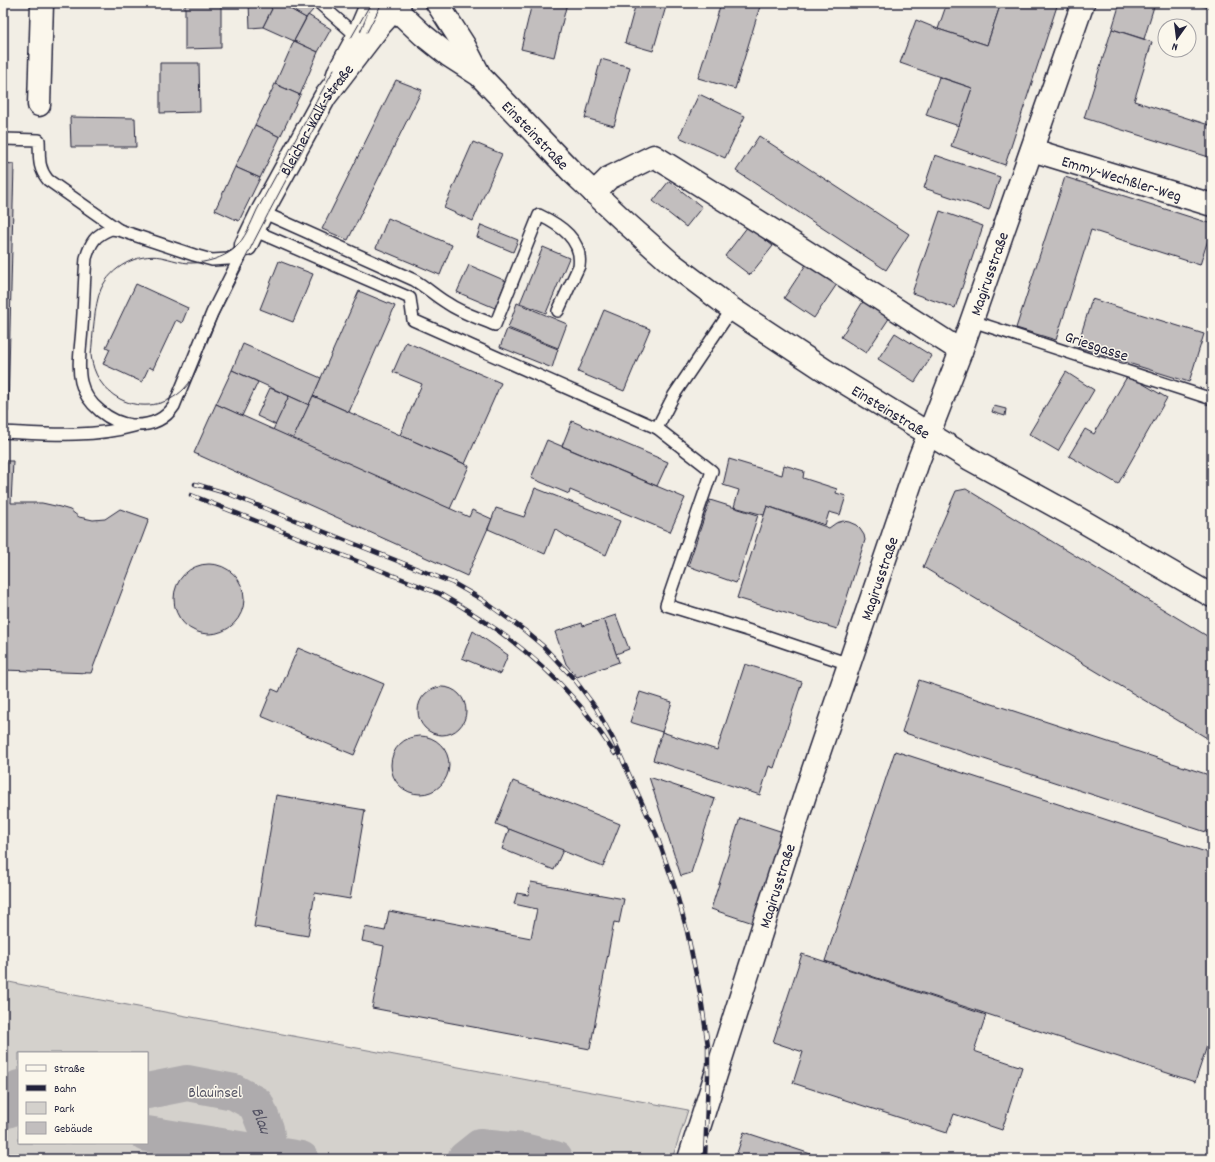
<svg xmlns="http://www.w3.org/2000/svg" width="1215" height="1162" viewBox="0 0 1215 1162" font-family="Dekko,sans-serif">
	<rect width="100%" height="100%" fill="#f2eee5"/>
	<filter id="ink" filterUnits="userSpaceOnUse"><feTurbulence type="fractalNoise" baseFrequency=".025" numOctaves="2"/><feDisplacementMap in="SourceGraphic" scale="8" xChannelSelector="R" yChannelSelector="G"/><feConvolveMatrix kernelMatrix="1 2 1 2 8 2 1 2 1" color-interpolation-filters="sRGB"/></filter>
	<g filter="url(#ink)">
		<path fill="#d4d1cc" stroke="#7b7a84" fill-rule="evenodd" d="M4,981L58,992L688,1110L672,1159H21L3,1156V982ZM19,1053H147V1143H19Z"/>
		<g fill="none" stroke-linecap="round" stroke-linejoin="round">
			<g stroke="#aeabad" stroke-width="36">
				<path id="s1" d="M147,1091L187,1083L234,1092L256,1104L266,1129L270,1154"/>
				<path d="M7,1110L19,1088"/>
				<path d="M147,1134L301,1159"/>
				<path d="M465,1159L480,1147L523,1151L555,1159"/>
			</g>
		</g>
		<g fill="#c2bebe" stroke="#22223b">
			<path d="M185,3H221V48L185,49Z"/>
			<path d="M249,3H266L272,9L263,27L250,28Z"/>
			<path d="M266,3H280L306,18L294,41L263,27L272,9Z"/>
			<path d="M280,3H319L306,18Z"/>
			<path d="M532,3H567L554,57L521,49Z"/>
			<path d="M636,3H667L653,51L625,43Z"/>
			<path d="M721,3H761L735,89L698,78Z"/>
			<path d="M947,3H1001L987,45L938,29Z"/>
			<path d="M1001,3H1058L1005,165L951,146L972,88L900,63L916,20L938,29L987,45Z"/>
			<path d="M1120,3H1155L1144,39L1112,29Z"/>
			<path d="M1192,3H1212V9Z"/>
			<path d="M308,15L331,29L318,52L294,41Z"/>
			<path d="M1112,29L1152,42L1134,101L1212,126V158L1084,118Z"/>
			<path d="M294,41L318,52L300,95L275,84Z"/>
			<path d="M601,59L630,67L614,126L585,118Z"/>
			<path d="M160,63H199L200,112L160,113Z"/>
			<path d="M939,77L972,88L959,126L926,115Z"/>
			<path d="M396,80L422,90L348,240L322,229Z"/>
			<path d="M275,84L300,95L280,137L255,125Z"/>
			<path d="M699,94L745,116L725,158L679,137Z"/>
			<path d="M70,117L135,118L136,147H71Z"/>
			<path d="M255,125L280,137L260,178L235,167Z"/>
			<path d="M759,136L909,234L886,270L736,171Z"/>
			<path d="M473,142L502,154L473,221L444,208Z"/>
			<path d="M935,155L1000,177L989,210L924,188Z"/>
			<path d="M3,163L14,164L8,412H3Z"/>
			<path d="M235,167L260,178L239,221L215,210Z"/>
			<path d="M1065,177L1212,224V227L1200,265L1091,230L1056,340L1016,328Z"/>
			<path d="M669,181L702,207L686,227L653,201Z"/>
			<path d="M940,211L983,226L955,308L912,293Z"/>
			<path d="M388,218L452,245L440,275L376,248Z"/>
			<path d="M481,225L518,240L513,252L477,237Z"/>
			<path d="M748,226L773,246L750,275L725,256Z"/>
			<path d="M543,247L569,258L546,313L520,303Z"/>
			<path d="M279,261L313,274L293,322L260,309Z"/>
			<path d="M807,263L837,284L814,318L784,298Z"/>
			<path d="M469,265L506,281L495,308L457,292Z"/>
			<path d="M136,284L188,308L182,323L176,320L153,369L149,367L142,382L103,364L110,349L106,347Z"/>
			<path d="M359,291L395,306L349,412L313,396Z"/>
			<path d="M1092,299L1204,334L1189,382L1077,347Z"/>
			<path d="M864,300L890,317L866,353L841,337Z"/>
			<path d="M517,303L567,324L558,348L508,328Z"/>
			<path d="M604,310L650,329L624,391L578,372Z"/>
			<path d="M507,329L558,349L552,368L500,347Z"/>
			<path d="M895,333L932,356L915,382L878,359Z"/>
			<path d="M406,342L501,383L465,464L400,435L422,384L393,372Z"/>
			<path d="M243,344L321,378L309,405L232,370Z"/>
			<path d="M1212,367V389L1206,387Z"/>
			<path d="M232,370L258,382L242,416L216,404Z"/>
			<path d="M1066,372L1094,390L1058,451L1029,434Z"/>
			<path d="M1128,375L1167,398L1118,484L1069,456L1085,429L1094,434Z"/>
			<path d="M270,388L289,396L276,425L257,416Z"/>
			<path d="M289,396L309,405L293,439L273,430Z"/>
			<path d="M313,396L469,466L450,509L293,439Z"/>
			<path d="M216,404L469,517L472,510L492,519L467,576L194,453Z"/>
			<path d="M994,406L1006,409L1005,416L992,412Z"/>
			<path d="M572,421L668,462L657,486L562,446Z"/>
			<path d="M547,440L685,498L670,532L570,490L569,494L531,478Z"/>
			<path d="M729,459L782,475L784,465L804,471L803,478L837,489L836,493L846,496L840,515L829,512L825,525L767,506L764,515L734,507L739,490L723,485Z"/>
			<path d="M3,461H13L11,503H42L60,507L70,510L79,517L93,520L105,519L120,509L149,519L91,673L3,670Z"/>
			<path d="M535,488L620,521L606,555L569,538L555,529L545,554L488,529L496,508L524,517Z"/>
			<path d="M966,489L1212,639V741L923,567L956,491Z"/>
			<path d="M710,500L758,515L736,583L688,566Z"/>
			<path d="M767,506L829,528L836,523L843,521L849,522L856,525L860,529L864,535L865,540L837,629L737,598Z"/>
			<circle cx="209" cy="599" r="35"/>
			<path d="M616,615L629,649L616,654L604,619Z"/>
			<path d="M604,619L619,662L577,677L566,664L555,632L582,623L583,626Z"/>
			<path d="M473,631L508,655L500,674L462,658Z"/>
			<path d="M298,648L384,684L354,755L261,716L272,689L279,692Z"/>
			<path d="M745,664L802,682L774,768L769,766L760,795L653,760L662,732L717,750Z"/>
			<path d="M919,680L1212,776V834L902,732Z"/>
			<circle cx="442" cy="711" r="24"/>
			<path d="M640,692L672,702L662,732L630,722Z"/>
			<circle cx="420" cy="765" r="29"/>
			<path d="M895,751L1212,854V1031L1195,1082L825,961Z"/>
			<path d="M649,777L715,799L691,873L681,876Z"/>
			<path d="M513,781L620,824L603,867L496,824Z"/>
			<path d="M276,795L365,810L350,899L315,893L308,936L254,927Z"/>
			<path d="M740,818L783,832L753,923L711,909Z"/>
			<path d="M509,829L563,850L554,870L502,849Z"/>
			<path d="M531,882L624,899L619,923L614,922L590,1049L372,1008L384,946L362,941L365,927L385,931L389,911L531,938L537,909L514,904L517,893L528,895Z"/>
			<path d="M802,954L986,1015L974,1051L1022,1067L1002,1130L954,1114L947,1133L793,1083L803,1052L773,1042Z"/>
			<path d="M744,1132L826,1159H735Z"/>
		</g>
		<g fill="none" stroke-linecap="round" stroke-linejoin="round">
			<defs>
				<g id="lane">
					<path d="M319,3L358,37"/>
					<path d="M367,31L378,3"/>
					<path d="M332,75L334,69L351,38L366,3"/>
					<path d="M3,139L39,140C40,156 37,167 48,180L119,230"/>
					<path d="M262,212L414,280C426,287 435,296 447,303C461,313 479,318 495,325L539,215C560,225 583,240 579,266L558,311"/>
					<path d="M111,229L119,230L194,255L212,260L228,259L234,256L246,245L212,313L174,406C164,421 150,426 132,425C110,423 86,404 81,382C77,365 81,346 82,328C84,305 84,281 86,258C91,242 95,235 111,229Z"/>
					<path d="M253,230L410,298L413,320L657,428L674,395L732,309"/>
					<path d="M972,321L1212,399"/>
					<path d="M657,428L712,471L666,605L757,633L849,664"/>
					<path d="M3,432C47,434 91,438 134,426"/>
				</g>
				<g id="street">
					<path d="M39,105L42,3"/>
					<path id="s2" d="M1032,150L1212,205"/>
					<path d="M594,193L609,178L654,156L796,245L961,351"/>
					<path id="s3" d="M246,245L262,212L325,97L381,24L400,3"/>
				</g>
				<g id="secondary">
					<path id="s4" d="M389,3L423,35L448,55L479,75L572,172L624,221L671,263L732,309L826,371L970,459L1079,519L1212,596"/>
					<path d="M437,3L464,45L479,74"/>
					<path id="s5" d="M689,1159L812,773L919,459L961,351L1083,3"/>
				</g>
			</defs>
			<use href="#lane" stroke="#22223b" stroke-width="14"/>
			<use href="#street" stroke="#22223b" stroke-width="25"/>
			<use href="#secondary" stroke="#22223b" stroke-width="25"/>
			<use href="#lane" stroke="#fbf7ec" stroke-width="11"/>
			<use href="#street" stroke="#fbf7ec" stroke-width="22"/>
			<use href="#secondary" stroke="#fbf7ec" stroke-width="22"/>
			<g stroke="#22223b" stroke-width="1">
				<path d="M367,32L382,3"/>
				<path d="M351,38L371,3"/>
				<path d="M334,69L257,210C251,223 245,239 234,249C223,258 206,263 191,263C181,263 171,259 161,257C137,253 111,267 101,289C94,305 93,337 91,355C93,374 103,390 120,399C141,410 167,406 184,389C197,376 202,354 208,337C214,324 220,311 226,298C262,222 303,149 343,75"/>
			</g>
			<defs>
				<g id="rail">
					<path d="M195,484L229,494L453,583L481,599L524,630L543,646L575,680L596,708L613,739L657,836L675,888L687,931L701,998L708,1046V1075L705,1159"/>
					<path d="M191,495L440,594C490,622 537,656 575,700C590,716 602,735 615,754"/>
				</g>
			</defs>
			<use href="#rail" stroke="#22223b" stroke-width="4.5"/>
			<use href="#rail" stroke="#fbf7ec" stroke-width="3" stroke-dasharray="9" stroke-linecap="butt"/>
		</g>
	</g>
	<g text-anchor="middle" stroke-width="3" stroke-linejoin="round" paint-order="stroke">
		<g font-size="16" fill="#22223b" stroke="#fbf7ec">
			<text dy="6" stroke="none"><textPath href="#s3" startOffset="144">Bleicher-Walk-Straße</textPath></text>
			<text dy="6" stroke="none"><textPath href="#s4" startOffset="198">Einsteinstraße</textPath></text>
			<text dy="6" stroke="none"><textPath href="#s2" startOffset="94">Emmy-Wechßler-Weg</textPath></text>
			<text dy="6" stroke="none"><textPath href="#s5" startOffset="935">Magirusstraße</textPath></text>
			<text transform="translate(1097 345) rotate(18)" y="6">Griesgasse</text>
			<text dy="6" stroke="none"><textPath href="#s4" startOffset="650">Einsteinstraße</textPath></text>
			<text dy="6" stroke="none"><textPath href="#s5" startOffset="611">Magirusstraße</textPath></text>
			<text dy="6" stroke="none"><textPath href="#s5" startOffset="287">Magirusstraße</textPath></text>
		</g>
		<g font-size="16" fill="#575766" stroke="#fbf7ec">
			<text x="215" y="1097">Blauinsel</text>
		</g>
		<g font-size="17" font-style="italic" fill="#535263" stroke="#fbf7ec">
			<text dy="6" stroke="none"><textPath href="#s1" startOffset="131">Blau</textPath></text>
		</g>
	</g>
	<rect width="1215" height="1162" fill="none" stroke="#fbf7ec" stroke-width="16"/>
	<rect x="8" y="8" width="1199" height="1146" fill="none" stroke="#22223b" stroke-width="1.5" filter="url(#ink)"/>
	<rect x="18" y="1052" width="130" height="92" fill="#fbf7ec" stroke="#a4a2a5"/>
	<rect x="26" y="1065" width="20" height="6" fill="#fbf7ec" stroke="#a4a2a5"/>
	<text x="54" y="1072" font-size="12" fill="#22223b">Straße</text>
	<rect x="26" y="1085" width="20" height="6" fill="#22223b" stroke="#a4a2a5"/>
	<text x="54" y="1092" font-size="12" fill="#22223b">Bahn</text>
	<rect x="26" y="1102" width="20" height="12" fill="#d4d1cc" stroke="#a4a2a5"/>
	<text x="54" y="1112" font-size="12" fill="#22223b">Park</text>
	<rect x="26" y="1122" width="20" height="12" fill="#c2bebe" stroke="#a4a2a5"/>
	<text x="54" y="1132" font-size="12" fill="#22223b">Gebäude</text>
	<g transform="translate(1177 38) rotate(194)"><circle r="19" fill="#fbf7ec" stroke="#a4a2a5"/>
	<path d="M0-3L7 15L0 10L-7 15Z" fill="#22223b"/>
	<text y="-6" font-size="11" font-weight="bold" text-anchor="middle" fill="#22223b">N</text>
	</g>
</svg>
